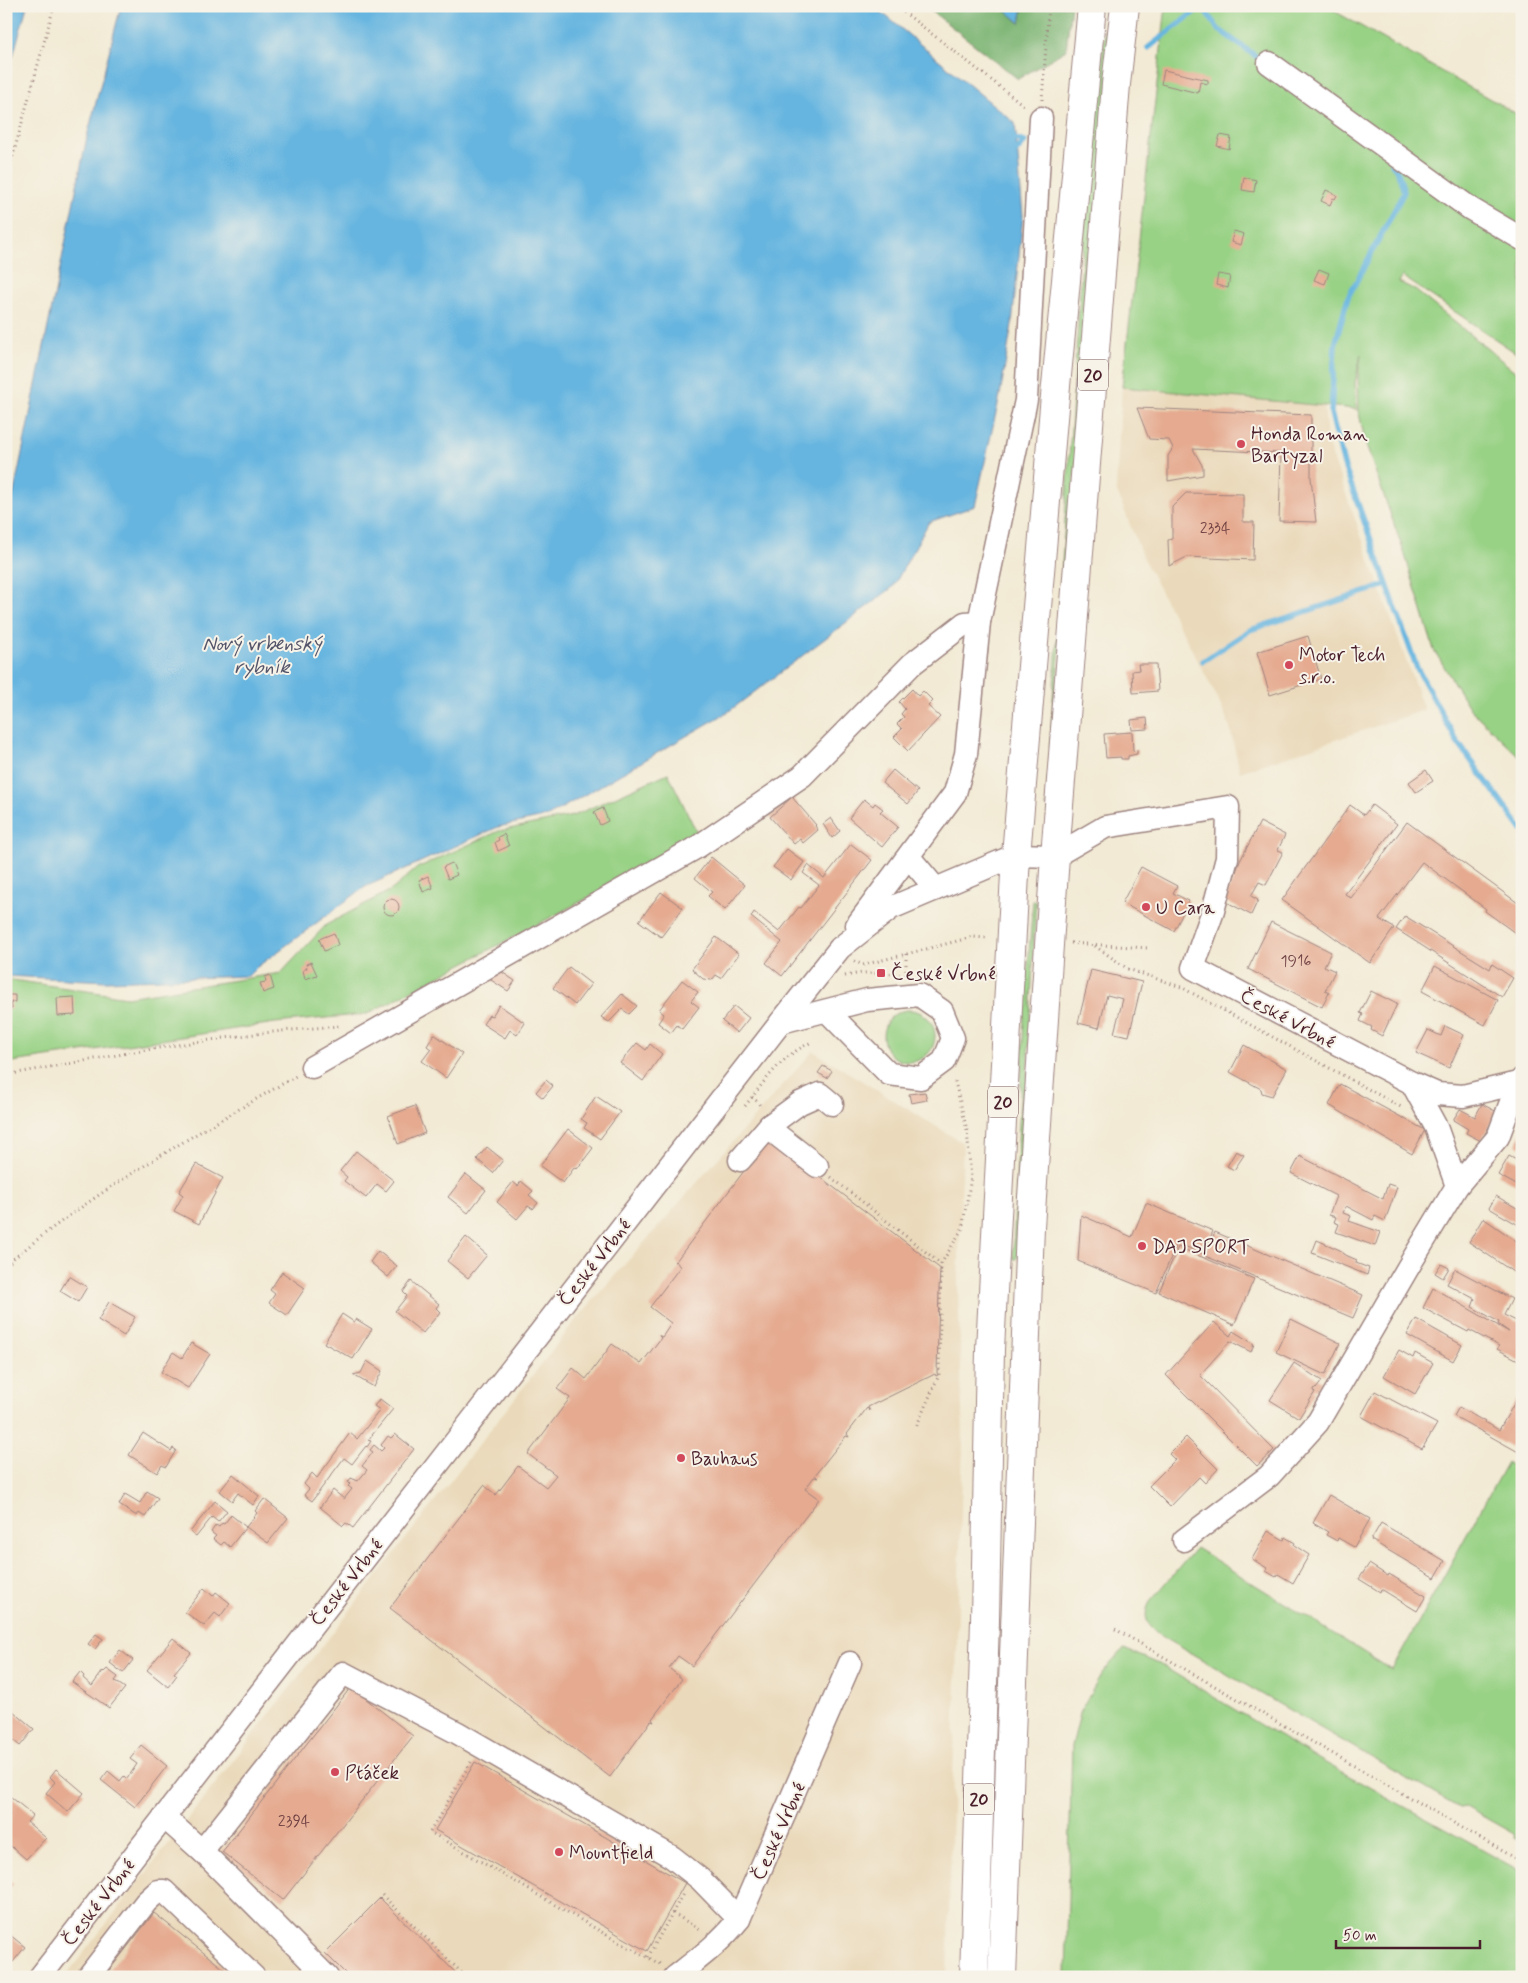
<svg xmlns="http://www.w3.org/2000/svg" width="1528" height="1983" viewBox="0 0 1528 1983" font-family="Mynerve,sans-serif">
	<rect width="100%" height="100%" fill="#f7f3e8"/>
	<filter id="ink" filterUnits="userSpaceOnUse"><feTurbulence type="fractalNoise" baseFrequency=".02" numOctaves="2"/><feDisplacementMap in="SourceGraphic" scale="10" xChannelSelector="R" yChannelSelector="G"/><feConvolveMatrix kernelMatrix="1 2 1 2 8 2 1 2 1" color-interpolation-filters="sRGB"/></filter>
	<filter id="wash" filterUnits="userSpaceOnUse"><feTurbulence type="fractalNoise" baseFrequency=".0096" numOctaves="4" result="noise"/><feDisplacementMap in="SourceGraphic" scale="20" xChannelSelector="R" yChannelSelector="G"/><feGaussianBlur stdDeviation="1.12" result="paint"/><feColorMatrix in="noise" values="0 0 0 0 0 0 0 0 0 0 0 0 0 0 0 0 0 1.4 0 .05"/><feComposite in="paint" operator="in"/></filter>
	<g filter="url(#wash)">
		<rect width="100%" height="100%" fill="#f2ead4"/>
		<g fill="#ead9ba">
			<path d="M1122,387L1324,406L1327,442L1424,710L1240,772L1229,724L1216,695L1144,560L1116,489Z"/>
			<path d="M813,1051L963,1143L958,1284L963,1441L947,1977H65L575,1321Z"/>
		</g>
		<g fill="#98d285" stroke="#717858">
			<path d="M1108,6H1116L1046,807L1084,234L1091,146Z"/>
			<path d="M1166,6H1331L1336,12L1522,117V357L1402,276L1399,282L1415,290L1522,377V759L1470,709L1434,650L1405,555L1366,445L1359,413L1358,377L1361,354L1355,383L1357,409L1122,387Z"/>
			<path d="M668,773L700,839L367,1014L275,1023L6,1063V979L127,997L281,973L326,925L393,889L417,868L499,831L573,816Z"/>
			<path d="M1033,900L1036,901L1018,1257L1015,1260L1013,1256L1024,1017Z"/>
			<circle cx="909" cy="1036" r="26"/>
			<path d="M1507,1462L1522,1470V1842L1515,1838L1514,1834L1466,1807L1459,1808L1156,1633C1146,1623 1143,1615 1150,1602L1196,1548L1392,1670Z"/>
			<path d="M1124,1649L1159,1664L1295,1746L1522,1872V1977H1066L1072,1746L1081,1710L1103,1672Z"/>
		</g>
		<path fill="#7ab472" stroke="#626a4e" d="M925,6H1001L1020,23L1023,6H1071L1066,50L1018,79Z"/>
		<g fill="#66b5e0" stroke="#586a86">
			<path d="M6,6H27L6,81Z"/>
			<path d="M121,6H874L1015,123L1023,216L1012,324L1000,395L975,506L929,522L893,587L728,712L548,816L498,827L365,887L257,967L248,976L106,981L6,976V531L87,137Z"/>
			<path d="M1001,6H1023L1020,23Z"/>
		</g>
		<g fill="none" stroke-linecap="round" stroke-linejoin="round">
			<g stroke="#66b5e0" stroke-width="5.5">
				<path d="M1202,6L1218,29L1264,62"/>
				<path d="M1148,48L1202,6"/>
				<path d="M1009,137L1025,142L1012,156"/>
				<path d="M1392,164L1398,172L1404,192L1348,297L1335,345L1331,413L1344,465L1417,668L1456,740L1522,830"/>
				<path d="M1203,661L1250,630L1386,585"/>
			</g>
		</g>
		<g id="blocks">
			<g fill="#e5aa90">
				<path d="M1164,70L1208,80V84L1200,82L1198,93L1161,84Z"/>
				<path d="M1220,135L1231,137L1229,149L1217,146Z"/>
				<path d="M1244,177L1256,180L1254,192L1242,190Z"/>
				<path d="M1326,190L1337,195L1335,199L1333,198L1330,205L1321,201Z"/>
				<path d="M1234,231L1244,234L1241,245L1231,242Z"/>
				<path d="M1319,269L1329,273L1325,284L1314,280Z"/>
				<path d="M1218,274L1230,276L1228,288L1216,285Z"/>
				<path d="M1137,408L1311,415V478L1316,522L1279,521L1281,453L1193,449L1203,467V475L1168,481V456L1173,448L1169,440L1149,439Z"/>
				<path d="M1186,493L1243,494V522H1254L1253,560L1187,557L1169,566L1168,540L1172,539V507Z"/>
				<path d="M1308,636L1321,679L1270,695L1257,652Z"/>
				<path d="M1138,664H1156L1158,691L1133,693L1132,671L1139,670Z"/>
				<path d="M912,689L918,696L923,691L933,701L928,706L940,717L908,751L894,737L902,729L897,724L904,717L901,714L905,709L899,702Z"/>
				<path d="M1147,718L1148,729L1132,730L1131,720Z"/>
				<path d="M1132,732L1133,751L1137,750V754L1128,756V759H1121V757L1106,758L1104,734Z"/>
				<path d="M893,770L918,791L908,804L882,783Z"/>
				<path d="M1426,770L1433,781L1416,792L1409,782Z"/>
				<path d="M792,797L816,825L815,826L818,830L803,843L800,839L794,844L770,817Z"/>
				<path d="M864,799L873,806L875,803L883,809L880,812L898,827L882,847L849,818Z"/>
				<path d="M1350,805L1364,815L1372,805L1397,824L1345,894L1351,898L1407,822L1522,906V938L1485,911L1486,909L1422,862L1379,919L1394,928L1370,963L1282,900Z"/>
				<path d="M603,808L608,821L600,825L594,812Z"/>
				<path d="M831,818L840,831L832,838L823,824Z"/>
				<path d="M1260,822L1285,835L1278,850L1283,852L1266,885L1259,882L1251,896L1258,900L1251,915L1225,901L1240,861Z"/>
				<path d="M504,834L509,846L498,851L495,842L499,840L498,837Z"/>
				<path d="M851,844L872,860L782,976L766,963L782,942L751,917L754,912L779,932L799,907L801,908L819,885L803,873L808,865L824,878Z"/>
				<path d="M787,849L804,862L791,880L773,867Z"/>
				<path d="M711,857L745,885L725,910L708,896L712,892L695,878Z"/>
				<path d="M452,863L457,875L448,879L443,867Z"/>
				<path d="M1141,867L1177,886L1173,893L1189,901L1174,931L1122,903Z"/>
				<path d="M428,876L433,888L423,892L419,880Z"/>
				<path d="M661,892L683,908L661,937L639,921Z"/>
				<circle cx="391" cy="907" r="8"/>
				<path d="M1405,916L1490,969L1492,964L1513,978L1502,997L1396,929Z"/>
				<path d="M1271,922L1331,952L1324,966L1335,971L1325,991L1329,993L1322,1007L1248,969Z"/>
				<path d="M334,933L338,945L324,951L319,939Z"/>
				<path d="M716,937L739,954L721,978L716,975L712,980L703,979L692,969Z"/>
				<path d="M311,962L317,975L305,979L303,970L307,968L306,964Z"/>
				<path d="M1435,966L1498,1000L1485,1025L1422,991Z"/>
				<path d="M569,967L591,984L575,1005L553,988Z"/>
				<path d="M499,970L515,981L508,991L491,980Z"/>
				<path d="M1091,970L1142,982L1129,1036L1114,1033L1123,999L1107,995L1099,1028L1078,1023Z"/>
				<path d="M270,975L274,989L263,993L260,983L266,982L265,977Z"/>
				<path d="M682,980L698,992L691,1001L699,1007L682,1029L677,1025L671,1033L658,1023L664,1014L659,1010Z"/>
				<path d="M1371,991L1397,1004L1382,1036L1371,1030L1372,1027L1360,1021L1363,1014L1360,1013Z"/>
				<path d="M622,994L637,1006L629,1014L622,1009L609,1022L601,1017Z"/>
				<path d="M6,995H15V1002H11L12,1009H6Z"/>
				<path d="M74,997L75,1015L58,1016L57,998Z"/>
				<path d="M499,1005L525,1023L517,1035L510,1030L505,1038L483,1024L489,1015L492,1016Z"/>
				<path d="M734,1006L749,1018L737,1033L722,1021Z"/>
				<path d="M1445,1026L1464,1035L1449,1068L1416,1053L1428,1030L1441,1036Z"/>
				<path d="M434,1034L462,1054L446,1078L422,1061L431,1049L427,1046Z"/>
				<path d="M637,1043L646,1050L650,1044L662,1054L643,1081L620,1063Z"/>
				<path d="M1244,1045L1287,1069L1272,1096L1262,1093L1261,1089L1230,1072Z"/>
				<path d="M823,1066L832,1071L827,1078L818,1073Z"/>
				<path d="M546,1080L553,1086L543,1098L536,1092Z"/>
				<path d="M1340,1084L1425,1130L1412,1154L1329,1105Z"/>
				<path d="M925,1092L927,1100L911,1103L909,1094Z"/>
				<path d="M596,1096L620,1112L600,1139L584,1128L587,1123L581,1119Z"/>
				<path d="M1482,1104L1497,1112L1481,1141L1466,1133L1468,1129L1453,1120L1460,1109L1475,1117Z"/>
				<path d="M415,1106L425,1133L398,1144L388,1116Z"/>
				<path d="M568,1129L593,1148L577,1169L574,1168L563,1183L540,1166Z"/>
				<path d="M1522,1133V1147L1516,1144Z"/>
				<path d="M769,1138L942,1270H940L939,1289L937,1373L938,1375L936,1376L935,1374L868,1407L870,1411L867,1408L847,1434L849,1437L846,1436L815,1475L818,1478L814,1477L805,1489L819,1499L692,1666L678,1656L669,1668L682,1679L652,1719L654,1722L651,1721L610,1777L390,1608L484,1485L496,1495L518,1466L546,1487L556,1475L528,1454L570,1398L557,1389L573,1368L586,1379L612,1344L641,1364L661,1338L658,1335L662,1337L671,1324V1323L650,1307L680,1267L676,1261L674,1262L676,1261Z"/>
				<path d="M487,1147L503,1160L493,1173L477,1159Z"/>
				<path d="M356,1151L394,1181L386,1191L377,1184L366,1198L344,1181L347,1177L340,1171Z"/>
				<path d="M1236,1151L1244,1155L1234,1170L1227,1166Z"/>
				<path d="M1300,1156L1383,1199L1388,1184L1397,1187L1385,1221L1375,1216L1373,1220L1346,1206L1343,1213L1351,1216L1349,1221L1380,1232L1375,1246L1336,1232L1339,1224L1334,1222L1336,1217L1329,1215L1336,1196L1291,1173Z"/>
				<path d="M1509,1156L1522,1163V1188L1498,1175Z"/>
				<path d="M196,1164L223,1178L199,1224L174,1211L183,1195L179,1192Z"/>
				<path d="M466,1174L486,1190L468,1213L448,1197Z"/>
				<path d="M521,1181L533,1191L529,1195L538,1203L533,1209L528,1206L517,1219L497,1202L513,1182L518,1186Z"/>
				<path d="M1496,1196L1522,1211V1227L1489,1208Z"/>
				<path d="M1146,1203L1213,1231L1203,1254L1177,1243L1156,1293L1078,1261L1081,1215L1132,1237Z"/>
				<path d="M1483,1218L1522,1245V1278L1469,1242Z"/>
				<path d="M1215,1232L1363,1295L1353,1318L1205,1256Z"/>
				<path d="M466,1237L487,1255L468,1278L447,1261Z"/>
				<path d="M1317,1240L1340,1250L1343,1254L1357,1260L1356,1263L1369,1268L1367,1275L1312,1253Z"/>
				<path d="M1178,1247L1254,1279L1234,1325L1159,1292Z"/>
				<path d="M378,1251L397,1266L388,1277L370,1262Z"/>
				<path d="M1441,1264L1449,1268L1443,1278L1435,1273Z"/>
				<path d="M1455,1269L1512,1299L1504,1315L1522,1324V1362L1497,1349L1499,1346L1469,1330L1468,1332L1423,1308L1433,1288L1509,1332L1498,1324L1499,1322L1472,1307L1475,1299L1447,1284Z"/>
				<path d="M282,1272L305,1288L287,1315L269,1303L275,1294L270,1290Z"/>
				<path d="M69,1276L87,1287L78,1302L60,1291Z"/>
				<path d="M411,1281L439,1304L436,1308L440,1312L423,1333L395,1311L407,1296L403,1292Z"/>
				<path d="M109,1302L135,1317L124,1336L98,1320Z"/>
				<path d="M342,1314L354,1322L356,1319L372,1329L353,1359L324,1343Z"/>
				<path d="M1291,1319L1340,1343L1325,1375L1276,1352Z"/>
				<path d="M1416,1319L1462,1345L1453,1361L1407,1335Z"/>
				<path d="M1214,1322L1230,1336L1233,1331L1254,1344L1251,1352L1230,1341L1200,1375L1274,1450L1257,1466L1166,1375Z"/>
				<path d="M191,1343L210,1354L188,1388L161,1372L173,1352L182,1358Z"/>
				<path d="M1399,1350L1413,1358L1415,1353L1433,1363L1415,1394L1384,1376Z"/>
				<path d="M367,1361L382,1371L374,1387L353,1375L361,1373Z"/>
				<path d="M1294,1363L1322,1381L1316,1389L1315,1388L1313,1391L1315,1392L1299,1418L1270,1400Z"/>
				<path d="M1522,1390V1454L1454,1416L1459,1407L1499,1430Z"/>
				<path d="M1375,1391L1437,1424L1422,1449L1361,1416Z"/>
				<path d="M380,1399L393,1409L368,1440L371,1441L367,1447L366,1446L352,1464L344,1458L312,1501L304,1495L309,1489L304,1484L312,1473L317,1478L350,1433L357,1439L380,1410L374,1406Z"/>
				<path d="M143,1433L171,1451L173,1448L176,1450L166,1467L162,1465L157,1473L129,1455Z"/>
				<path d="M395,1434L414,1449L353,1528L346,1523L343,1526L320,1507L333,1490L344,1499L352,1489L348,1486L350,1484L348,1482L351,1478L358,1481L367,1470L362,1466L373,1452L370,1450L374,1445L381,1451L384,1448L381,1445L385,1440L388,1436L391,1438Z"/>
				<path d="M1186,1437L1218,1469L1205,1483L1199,1477L1170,1507L1149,1486L1175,1460L1169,1454Z"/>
				<path d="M233,1474L259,1496L253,1505L238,1493L232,1501L220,1491Z"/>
				<path d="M147,1491L158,1498L145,1517L139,1513L137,1516L119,1505L125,1494L140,1503Z"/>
				<path d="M1329,1495L1370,1519L1354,1547L1338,1538L1337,1541L1326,1535L1328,1532L1313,1523Z"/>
				<path d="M264,1499L288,1518L268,1543L246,1527L257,1513L255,1511Z"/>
				<path d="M215,1501L227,1511L218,1522L212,1517L196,1537L190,1532Z"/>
				<path d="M231,1515L246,1527L230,1547L224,1542L221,1545L213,1539L216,1536L211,1532L216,1525L219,1527L222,1523L224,1524Z"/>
				<path d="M1381,1523L1445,1561L1435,1578L1371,1540Z"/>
				<path d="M1268,1531L1284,1540L1285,1537L1295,1543L1294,1545L1309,1555L1293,1583L1278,1574L1276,1577L1266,1571L1267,1568L1252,1559Z"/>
				<path d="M1369,1564L1388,1576L1389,1574L1426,1596L1417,1611L1381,1589L1380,1592L1359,1579Z"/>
				<path d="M204,1588L213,1596L216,1592L230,1603L220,1617L215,1613L204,1626L185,1612Z"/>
				<path d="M96,1634L103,1639L95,1649L88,1644Z"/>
				<path d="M173,1638L191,1653L174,1673L177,1675L168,1687L147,1670Z"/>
				<path d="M120,1650L133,1660L123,1673L110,1663Z"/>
				<path d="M107,1669L118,1677L115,1681L125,1688L109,1708L72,1682L80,1672L84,1676L83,1678L92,1686L103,1671L104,1672Z"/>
				<path d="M351,1687L413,1736L283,1900L222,1852Z"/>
				<path d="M6,1705L34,1729L20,1746L6,1734Z"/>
				<path d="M141,1745L167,1766L135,1807L101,1780L108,1771L120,1781L124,1776L127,1779L137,1764L130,1759Z"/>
				<path d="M475,1762L685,1883L647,1951L435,1830Z"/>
				<path d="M56,1769L84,1793L68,1812L46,1793L55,1782L50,1777Z"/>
				<path d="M6,1793L33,1815L27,1822L46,1838L26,1859L6,1842V1819L10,1815L6,1812Z"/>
				<path d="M6,1879L13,1884L6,1893Z"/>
				<path d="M380,1898L460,1977H349L325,1953Z"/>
				<path d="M154,1913L234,1977H104Z"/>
				<path d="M10,1935L25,1947L13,1962L6,1955V1940Z"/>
			</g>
		</g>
	</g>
	<g filter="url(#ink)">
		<use href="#blocks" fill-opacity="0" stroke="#9e8480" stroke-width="1"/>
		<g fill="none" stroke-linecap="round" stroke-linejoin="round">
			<defs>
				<g id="minor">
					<path d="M1269,63L1471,209L1522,239"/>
					<path d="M909,857L936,889"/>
					<path d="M857,925L955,793L966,754L979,622L1026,400L1041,118"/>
					<path d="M781,1022L867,1000L919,995L942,1011L953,1038L944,1061L921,1078L889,1074L827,1011"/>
					<path d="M312,1067L699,846L802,776L912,664L965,623L979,622"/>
					<path d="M1412,1083L1436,1127L1457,1186"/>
					<path d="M770,1125L776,1134L817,1166"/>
					<path d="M740,1160L770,1125L800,1103L820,1094L832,1104"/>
					<path d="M1184,1540L1269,1476L1318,1422L1413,1259L1457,1186L1498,1137L1518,1083L1522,1085"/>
					<path d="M164,1817L202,1851L327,1977"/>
					<path d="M202,1851L343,1673L458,1733L672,1857L700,1879L739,1919"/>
					<path d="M40,1977L781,1022L840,948L891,908L1016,855L1055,856L1105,827L1228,807L1227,858L1213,911L1193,968L1412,1083L1437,1094L1463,1096L1518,1083L1522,1079"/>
					<path d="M88,1977L146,1902L158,1891H164L254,1977"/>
					<path d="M675,1977C698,1959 721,1942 739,1919L850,1663"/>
				</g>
				<g id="major">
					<path d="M974,1977L985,1620L990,1349L1016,855"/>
					<path d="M1002,1977L1030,1227L1055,856"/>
				</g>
				<g id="highway">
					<path d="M1016,855L1054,407L1092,6"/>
					<path d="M1055,856L1116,84L1125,6"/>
				</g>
			</defs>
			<use href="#minor" stroke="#9e8480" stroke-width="25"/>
			<use href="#major" stroke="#9e8480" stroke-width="30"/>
			<use href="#highway" stroke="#9e8480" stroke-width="30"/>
			<g stroke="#9e8480" stroke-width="3" stroke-dasharray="1 4" stroke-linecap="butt">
				<path d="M896,6L1026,107"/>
				<path d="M1042,100L1049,6"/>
				<path d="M6,181L54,6"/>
				<path d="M1071,943L1148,948"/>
				<path d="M1095,946L1128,969L1181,987L1401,1107"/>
				<path d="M906,954V975"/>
				<path d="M854,961L863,965L973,937L989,938"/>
				<path d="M845,976L862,973L900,974"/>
				<path d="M6,1075C118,1055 228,1033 342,1026"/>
				<path d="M752,1097L758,1102L761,1108"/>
				<path d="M745,1106C765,1081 780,1057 810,1043"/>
				<path d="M831,1177L941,1264L939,1375L917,1425"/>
				<path d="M941,1264L962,1229L971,1178L967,1130L954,1078"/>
				<path d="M6,1265C94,1190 197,1134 296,1076"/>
				<path d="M1115,1629L1522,1862"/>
				<path d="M471,1762L430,1832L617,1941L660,1964"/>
				<path d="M382,1895L466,1977"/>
				<path d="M673,1913L700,1930"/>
				<path d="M648,1957L684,1892"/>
			</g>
			<use href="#minor" stroke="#fff" stroke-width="22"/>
			<use href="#major" stroke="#fff" stroke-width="28"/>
			<use href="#highway" stroke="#fff" stroke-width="28"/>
		</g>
	</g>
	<g fill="#d1495b" stroke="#f7f3e8" stroke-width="2">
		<circle cx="1241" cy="444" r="5"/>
		<circle cx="1289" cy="665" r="5"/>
		<circle cx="1146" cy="907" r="5"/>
		<rect x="876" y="968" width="10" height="10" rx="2.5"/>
		<circle cx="1142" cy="1246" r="5"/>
		<circle cx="681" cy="1458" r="5"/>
		<circle cx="335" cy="1772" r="5"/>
		<circle cx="559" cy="1852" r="5"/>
	</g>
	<g text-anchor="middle" stroke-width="4" stroke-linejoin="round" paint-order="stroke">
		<g font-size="16" fill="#714244">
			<text x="1215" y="533">2334</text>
			<text x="1296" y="966">1916</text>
			<text x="294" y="1826">2394</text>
		</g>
		<g fill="#f7f3e8" stroke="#7e5f64" stroke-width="1">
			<rect x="1078" y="359.5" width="30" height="31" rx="4"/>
			<rect x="988" y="1086.5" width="30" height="31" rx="4"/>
			<rect x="964" y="1783.5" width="30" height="31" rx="4"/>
		</g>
		<g font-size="18" font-weight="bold" fill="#4a1f2b">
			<text x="1093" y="381">20</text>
			<text x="1003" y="1108">20</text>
			<text x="979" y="1805">20</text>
		</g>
		<g font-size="19" fill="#4a1f2b" stroke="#f7f3e8" text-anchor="start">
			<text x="1251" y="440">Honda Roman<tspan x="1251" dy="22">Bartyzal</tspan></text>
			<text x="1299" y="661">Motor Tech<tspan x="1299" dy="22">s.r.o.</tspan></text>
			<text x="1156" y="914">U Cara</text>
			<text x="891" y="980">České Vrbné</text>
			<text x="1152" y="1253">DAJ SPORT</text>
			<text x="691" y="1465">Bauhaus</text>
			<text x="345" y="1779">Ptáček</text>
			<text x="569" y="1859">Mountfield</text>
		</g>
		<g font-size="19" fill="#4a1f2b" stroke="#f7f3e8">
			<text transform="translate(1288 1018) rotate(28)" y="7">České Vrbné</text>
			<text transform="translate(594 1262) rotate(-52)" y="7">České Vrbné</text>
			<text transform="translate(346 1582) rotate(-52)" y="7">České Vrbné</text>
			<text transform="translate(778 1831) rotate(-66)" y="7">České Vrbné</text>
			<text transform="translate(98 1902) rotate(-52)" y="7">České Vrbné</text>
		</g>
		<g font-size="20" font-style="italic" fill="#54546a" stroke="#f7f3e8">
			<text x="262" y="650">Nový vrbenský<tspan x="262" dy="23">rybník</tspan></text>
		</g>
	</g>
	<rect width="1528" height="1983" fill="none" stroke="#f7f3e8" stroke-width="25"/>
	<path d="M1336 1940v8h144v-8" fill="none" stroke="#4a1f2b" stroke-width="2.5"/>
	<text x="1343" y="1940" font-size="15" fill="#4a1f2b" stroke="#f7f3e8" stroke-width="4" paint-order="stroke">50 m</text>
</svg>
